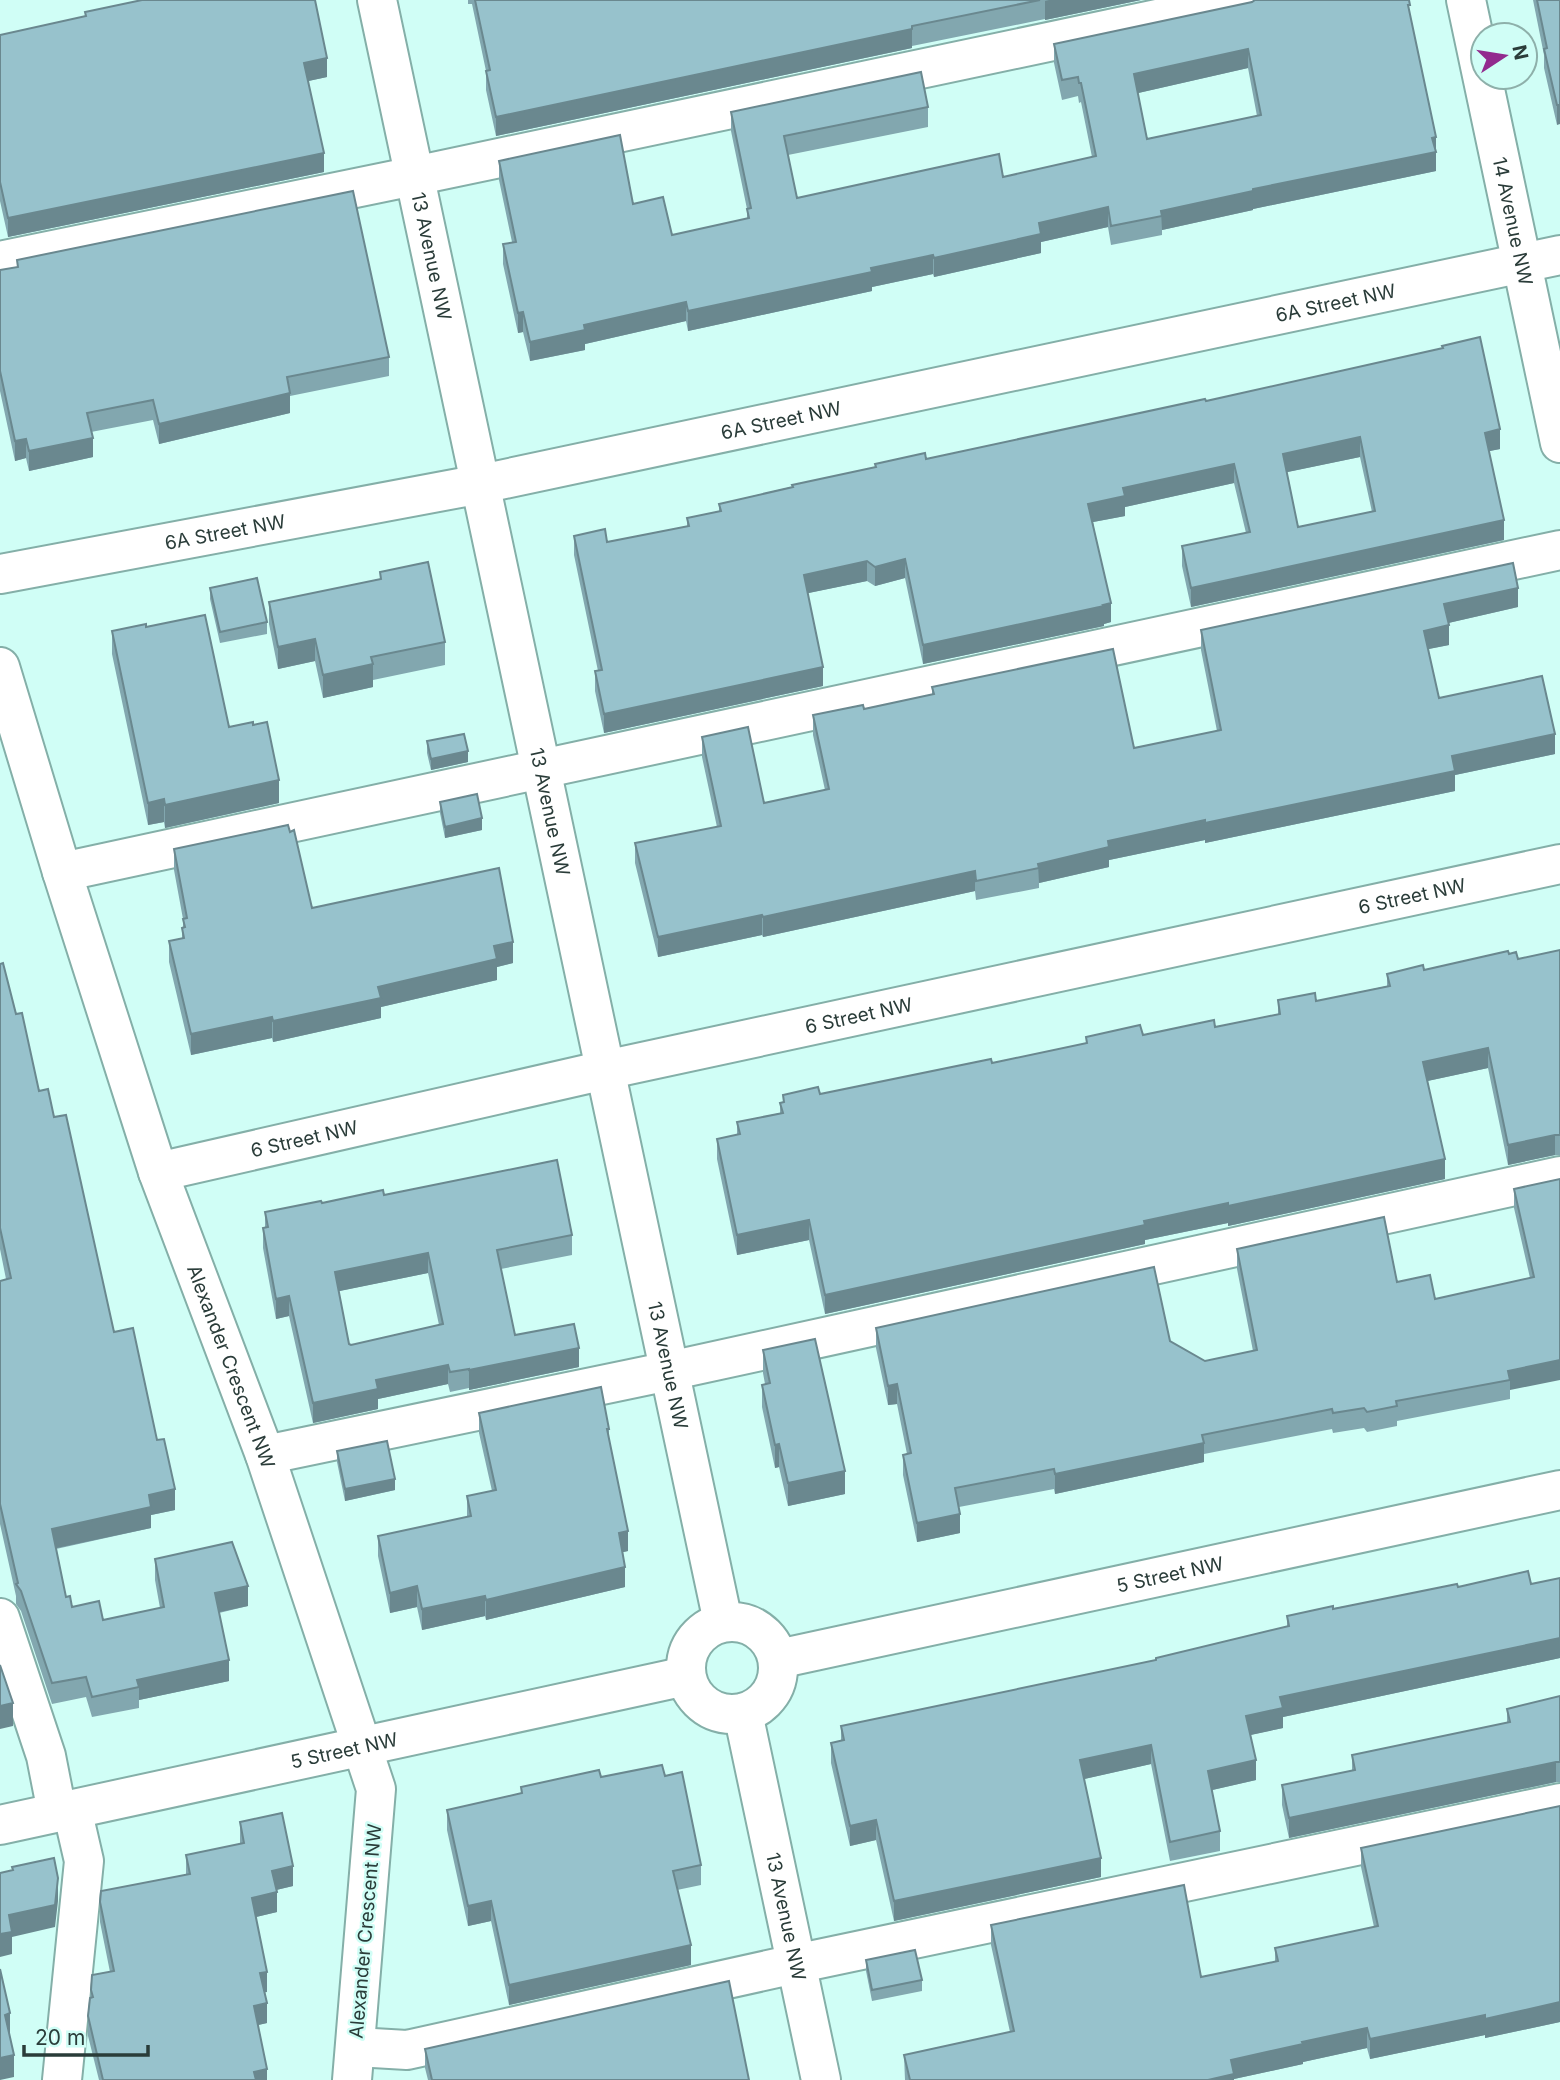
<svg xmlns="http://www.w3.org/2000/svg" width="1560" height="2080" viewBox="0 0 1560 2080" font-family="Inter,sans-serif">
	<rect width="100%" height="100%" fill="#d0fef6"/>
	<g fill="none" stroke-linecap="round" stroke-linejoin="round">
		<defs>
			<g id="minor">
				<path id="s1" d="M377,0L723,1622"/>
				<path id="s2" d="M1466,0L1560,443"/>
				<path d="M0,261L414,176L1247,0"/>
				<path id="s3" d="M0,574L481,484L1560,255"/>
				<path id="s4" d="M0,667L62,872L158,1172L265,1455L376,1789L352,2080"/>
				<path d="M62,872L1560,550"/>
				<path id="s5" d="M158,1172L605,1070L1560,864"/>
				<path d="M265,1455L669,1371L1560,1176"/>
				<path d="M0,1618L46,1756L57,1812"/>
				<circle cx="732" cy="1668" r="46"/>
				<path id="s6" d="M778,1659L1560,1490"/>
				<path id="s7" d="M743,1713L821,2080"/>
				<path id="s8" d="M0,1825L686,1676"/>
				<path d="M356,2047L407,2050L795,1964L1560,1803"/>
				<path d="M62,2080L84,1861L72,1809"/>
			</g>
		</defs>
		<use href="#minor" stroke="#84afa8" stroke-width="42"/>
		<use href="#minor" stroke="#fff" stroke-width="38"/>
	</g>
	<g fill="#82a7af" fill-rule="evenodd">
		<path d="M468,0H1141L1045,20V19L912,46V48L496,136L486,90V71L472,4H468Z"/>
		<path d="M1533,0H1560L1557,125L1544,68V55Z"/>
		<path d="M1252,2L1410,16L1436,137V171L1253,209V210L1162,230V235L1111,245L1108,227L1041,242V253L934,277L933,274L872,287V291L688,331L686,321L585,344V350L530,361L523,332L518,333L503,264V244L512,242L499,180V161L633,204L672,235L747,219V209L731,131V112L928,107V127L788,155L797,198L1003,177L1092,157L1081,102L1079,103L1078,96L1062,100L1054,63V44ZM1248,68L1257,116L1147,139L1138,93Z"/>
		<path d="M85,12L327,77L308,81L324,172L8,237L0,201V35L85,16Z"/>
		<path d="M17,260L389,357V376L290,396V413L159,444L153,420L91,432L93,457L29,471L26,458L15,461L0,391V270L17,267Z"/>
		<path d="M1206,401L1500,449L1489,451L1504,540L1191,607L1182,566V546L1246,533L1234,483L1125,507V516L1093,522L1111,622L1104,624V626L923,664L905,578L875,586L867,581L808,593L823,686L604,733L595,691V671H598L574,555V536L607,542L687,526V518L719,512V504L875,467V464L926,459ZM1360,457L1372,512L1298,527L1287,472Z"/>
		<path d="M380,572L445,642V665L373,680V687L323,698L315,661L278,669L269,624V602L380,579Z"/>
		<path d="M210,588L267,622V634L220,643L210,599Z"/>
		<path d="M1518,607L1448,623L1449,645L1428,649L1439,698L1555,754L1455,775V791L1205,843V840L1109,860V867L1039,883V888L976,900L975,891L763,937L762,935L658,957L635,863V843L717,827L702,757V737L764,803L825,790L813,735V715L864,709L932,695V687L1134,748L1217,731L1201,650V630Z"/>
		<path d="M146,627L229,727L279,803L165,828L164,822L148,825L112,654V631Z"/>
		<path d="M427,741L468,762L431,770L427,753Z"/>
		<path d="M440,802L482,830L445,838L440,813Z"/>
		<path d="M174,849L312,908L513,963L497,967V980L381,1007V1018L273,1042L272,1038L191,1055L169,962V941L182,938V928H183V919L174,870Z"/>
		<path d="M1560,950V1155H1555L1508,1165L1488,1068L1427,1081L1445,1179L1228,1226V1223L1145,1240V1244L825,1314L809,1240L737,1255L717,1159V1139L737,1135V1122L780,1113V1103L783,1102V1095L820,1094L992,1063L1086,1043V1037L1143,1035L1215,1027L1278,1014V1000L1316,1001L1387,986V974L1424,970L1509,954L1518,959Z"/>
		<path d="M0,964L39,1091L54,1117L114,1332L157,1440L175,1510L151,1515V1528L56,1549L66,1597L72,1607L103,1620L160,1608L155,1580V1559L248,1606L219,1613L229,1681L139,1700V1708L92,1717L86,1697L52,1704L21,1611L16,1604V1596L0,1524V1281L6,1279L0,1249Z"/>
		<path d="M1560,1179L1510,1390V1399L1397,1421V1426L1367,1432L1364,1428L1333,1433L1332,1429L1204,1454V1462L1055,1494L1054,1489L959,1507L960,1533L917,1542L903,1475V1455L907,1454L897,1404L888,1405L876,1348V1328L1170,1341L1205,1361L1253,1351L1237,1269V1249L1397,1282L1435,1299L1530,1278L1514,1208V1189Z"/>
		<path d="M384,1195L572,1235V1255L501,1269L515,1335L579,1367L469,1390V1388L450,1392L448,1384L378,1399V1409L313,1423L289,1316L276,1319L263,1248V1228H265V1212ZM428,1273L439,1325L351,1345L349,1344L339,1291Z"/>
		<path d="M763,1350L845,1494L788,1506L779,1467L775,1468L762,1407V1385L765,1384L763,1373Z"/>
		<path d="M479,1413L609,1429V1439L628,1551L623,1552L625,1587L486,1620L485,1616L422,1630L417,1607L390,1613L378,1556V1536L467,1517V1496L492,1491L479,1433Z"/>
		<path d="M337,1451L395,1490L345,1501L337,1462Z"/>
		<path d="M1560,1578V1658L1283,1717V1728L1250,1735L1256,1780L1212,1790L1220,1831V1851L1170,1861L1151,1764L1084,1779L1101,1877L894,1921L876,1840L850,1846L831,1763V1743L841,1741V1726L1156,1660L1287,1627V1616L1458,1587L1531,1584Z"/>
		<path d="M1560,1696V1782H1556L1289,1838L1282,1805V1785L1352,1771V1755L1507,1723V1709Z"/>
		<path d="M665,1776L701,1865V1885L677,1890L691,1965L509,2005L491,1921L468,1926L447,1830V1810L521,1793V1787L601,1777Z"/>
		<path d="M1560,1806V2022L1485,2038V2035L1370,2059L1367,2048L1303,2062V2064L1234,2079V2080H905L904,2055L1010,2032L991,1945V1925L1201,1977L1275,1962V1948L1374,1927L1361,1867V1848Z"/>
		<path d="M240,1822L293,1886L276,1890L277,1912L256,1917L267,1992H265L267,2023L258,2025L267,2080H99L88,2036V2016L91,1990L110,1972L100,1922V1902L186,1875V1855L240,1844Z"/>
		<path d="M866,1960L922,1980V1991L872,2001L866,1971Z"/>
		<path d="M425,2049L749,2080H428L425,2068Z"/>
	</g>
	<g fill="#6a888f">
		<path d="M1049,0H1141L1045,20V1Z"/>
		<path d="M912,29V48L496,136V117Z"/>
		<path d="M1248,49V68L1134,94V74Z"/>
		<path d="M327,58V77L304,82V63Z"/>
		<path d="M1557,105H1560V124L1557,125Z"/>
		<path d="M1436,137V171L1253,209V210L1162,230L1161,211L1253,189Z"/>
		<path d="M324,153V172L8,237V218Z"/>
		<path d="M1108,207V227L1041,242V253L934,277V258L1039,223Z"/>
		<path d="M933,255V274L872,287V291L688,331V311L871,268Z"/>
		<path d="M686,302V321L585,344V350L530,361V342L584,325Z"/>
		<path d="M523,312V332L518,333V313Z"/>
		<path d="M290,393V413L159,444V424Z"/>
		<path d="M1500,429V449L1485,452V433Z"/>
		<path d="M1360,437V457L1283,473V454Z"/>
		<path d="M93,438V457L29,471V451Z"/>
		<path d="M26,439V458L15,461V441Z"/>
		<path d="M1234,464V483L1125,507V516L1088,523V504L1123,488Z"/>
		<path d="M1504,520V540L1191,607V588Z"/>
		<path d="M905,559V578L875,586V567Z"/>
		<path d="M867,561V581L804,594V575Z"/>
		<path d="M1518,588V607L1444,624V604Z"/>
		<path d="M1111,603V622L1104,624V626L923,664V645Z"/>
		<path d="M1449,625V645L1424,650V631Z"/>
		<path d="M315,639V661L278,669V647Z"/>
		<path d="M373,664V687L323,698V675Z"/>
		<path d="M823,667V686L604,733V714Z"/>
		<path d="M1555,734V754L1455,775V791L1205,843V823L1452,756Z"/>
		<path d="M468,751V762L431,770V759Z"/>
		<path d="M279,780V803L165,828V805Z"/>
		<path d="M164,799V822L148,825V803Z"/>
		<path d="M482,818V830L445,838V827Z"/>
		<path d="M1205,820V840L1109,860V867L1039,883L1038,864L1108,841Z"/>
		<path d="M975,871V891L763,937V917Z"/>
		<path d="M762,915V935L658,957V937Z"/>
		<path d="M513,942V963L497,967V980L381,1007V1018L273,1042V1021L378,987L494,946Z"/>
		<path d="M272,1017V1038L191,1055V1034Z"/>
		<path d="M1488,1048V1068L1423,1082V1062Z"/>
		<path d="M1555,1135V1155L1508,1165V1145Z"/>
		<path d="M1445,1159V1179L1228,1226V1206Z"/>
		<path d="M1228,1203V1223L1145,1240V1244L825,1314V1295L1144,1221Z"/>
		<path d="M809,1220V1240L737,1255V1235Z"/>
		<path d="M428,1253V1273L335,1292V1272Z"/>
		<path d="M289,1296V1316L276,1319V1299Z"/>
		<path d="M579,1348V1367L469,1390V1370Z"/>
		<path d="M1560,1360V1380L1510,1390V1380L1508,1371Z"/>
		<path d="M448,1365V1384L378,1399V1409L313,1423V1403L376,1380Z"/>
		<path d="M897,1384V1404L888,1405V1386Z"/>
		<path d="M1204,1443V1462L1055,1494V1474Z"/>
		<path d="M779,1444V1467L775,1468V1445Z"/>
		<path d="M845,1471V1494L788,1506V1483Z"/>
		<path d="M395,1479V1490L345,1501V1489Z"/>
		<path d="M175,1489V1510L151,1515V1528L52,1549V1529L149,1495Z"/>
		<path d="M960,1514V1533L917,1542V1523Z"/>
		<path d="M628,1531V1551L619,1553V1533Z"/>
		<path d="M625,1567V1587L486,1620V1600Z"/>
		<path d="M248,1586V1606L215,1613V1593Z"/>
		<path d="M417,1586V1607L390,1613V1593Z"/>
		<path d="M485,1596V1616L422,1630V1609Z"/>
		<path d="M1560,1638V1658L1283,1717V1728L1246,1736V1716L1280,1697Z"/>
		<path d="M229,1660V1681L139,1700V1687L137,1680Z"/>
		<path d="M13,1703V1726L0,1729V1706Z"/>
		<path d="M1151,1745V1764L1080,1780V1760Z"/>
		<path d="M1256,1760V1780L1208,1791V1771Z"/>
		<path d="M1556,1762V1782L1289,1838V1818Z"/>
		<path d="M876,1820V1840L850,1846V1826Z"/>
		<path d="M1101,1858V1877L894,1921V1901Z"/>
		<path d="M293,1866V1886L272,1891V1871Z"/>
		<path d="M58,1878V1901L55,1927L12,1937V1954L0,1957V1934L9,1915Z"/>
		<path d="M277,1892V1912L252,1918V1898Z"/>
		<path d="M491,1901V1921L468,1926V1906Z"/>
		<path d="M691,1945V1965L509,2005V1985Z"/>
		<path d="M267,1972V1992L260,1993V1973Z"/>
		<path d="M1560,2002V2022L1485,2038V2019Z"/>
		<path d="M267,2003V2023L254,2026V2006Z"/>
		<path d="M10,2013V2036L5,2037V2015Z"/>
		<path d="M1485,2015V2035L1370,2059V2039Z"/>
		<path d="M1367,2028V2048L1303,2062V2064L1234,2079V2080H1208L1231,2060L1302,2042Z"/>
		<path d="M14,2055V2077L0,2080V2058Z"/>
		<path d="M267,2069V2080H254V2072Z"/>
	</g>
	<g fill="#97c2cc" stroke="#6a888f" stroke-width="2" fill-rule="evenodd">
		<path d="M142,0H315L327,58L304,63L324,153L8,218L0,182V35L86,16L85,12Z"/>
		<path d="M475,0H1040L912,26V29L496,117L486,71L490,70Z"/>
		<path d="M1255,0H1409L1410,5H1408L1436,137L1432,138L1436,152L1253,189V191L1161,211L1162,216L1111,226L1108,207L1039,223L1041,234L934,258L933,255L871,268L872,272L688,311L686,302L584,325L585,330L530,342L523,312L518,313L503,244L516,242L499,161L620,135L633,204L663,197L672,235L749,218L747,209L751,208L731,112L921,72L928,107L784,136L797,198L999,154L1003,177L1096,156L1081,83H1079L1078,77L1062,80L1054,44L1252,2ZM1248,49L1261,115L1147,139L1134,74Z"/>
		<path d="M1537,0H1560V105H1557L1544,49L1547,48Z"/>
		<path d="M353,191L389,357L287,377L290,393L159,424L153,400L87,413L93,438L29,451L26,439L15,441L0,371V270L18,267L17,260Z"/>
		<path d="M1480,337L1500,429L1485,433L1504,520L1191,588L1182,546L1250,532L1234,464L1123,488L1125,496L1088,504L1111,603L1103,605L1104,606L923,645L905,559L875,567L867,561L804,575L823,667L604,714L595,671L602,670L574,536L605,529L607,542L689,526L687,518L721,511L719,504L793,487L792,485L876,467L875,464L925,453L926,459L1205,399L1206,401L1443,348L1442,346ZM1360,437L1375,511L1298,527L1283,454Z"/>
		<path d="M428,562L445,642L371,657L373,664L323,675L315,639L278,647L269,602L381,579L380,572Z"/>
		<path d="M1513,563L1518,588L1444,604L1449,625L1424,631L1439,698L1542,676L1555,734L1452,756L1455,771L1205,823V820L1108,841L1109,847L1038,864L1039,868L976,881L975,871L763,917L762,915L658,937L635,843L721,826L702,737L748,727L764,803L829,789L813,715L863,705L864,709L934,694L932,687L1113,649L1134,748L1221,730L1201,630Z"/>
		<path d="M257,578L267,622L220,632L210,588Z"/>
		<path d="M205,615L229,727L253,722V725L267,722L279,780L165,805L164,799L148,803L112,631L146,624V627Z"/>
		<path d="M464,734L468,751L431,759L427,741Z"/>
		<path d="M477,794L482,818L445,827L440,802Z"/>
		<path d="M288,825L290,832L294,830L312,908L499,868L513,942L494,946L497,959L378,987L381,998L273,1021L272,1017L191,1034L169,941L184,938L182,928L185,927L183,919L187,918L174,849Z"/>
		<path d="M1560,950V1135H1555L1508,1145L1488,1048L1423,1062L1445,1159L1228,1206V1203L1144,1221L1145,1225L825,1295L809,1220L737,1235L717,1139L740,1134L737,1122L783,1113L780,1103L784,1102L783,1095L818,1087L820,1094L991,1059L992,1063L1087,1043L1086,1037L1140,1025L1143,1035L1214,1020L1215,1027L1280,1014L1278,1000L1315,993L1316,1001L1390,986L1387,974L1423,965L1424,970L1508,951L1509,954L1516,952L1518,959Z"/>
		<path d="M3,963L16,1014L22,1013L39,1091L48,1089L54,1117L66,1115L114,1332L133,1328L157,1440L164,1439L175,1489L149,1495L151,1507L52,1529L66,1597L70,1596L72,1607L99,1601L103,1620L164,1607L155,1559L232,1542L248,1586L215,1593L229,1660L137,1680L139,1687L92,1697L86,1677L52,1683L21,1591L16,1584L18,1583L0,1504V1281L11,1278L0,1228V964Z"/>
		<path d="M557,1160L572,1235L497,1250L515,1335L574,1324L579,1348L469,1370V1369L450,1372L448,1365L376,1380L378,1389L313,1403L289,1296L276,1299L263,1228L268,1227L265,1212L321,1201L322,1203L383,1190L384,1195ZM428,1253L443,1324L351,1345L349,1344L335,1272Z"/>
		<path d="M1560,1179V1360L1508,1371L1510,1380L1396,1401L1397,1406L1367,1412L1364,1408L1333,1413L1332,1409L1202,1435L1204,1443L1055,1474L1054,1469L955,1488L960,1514L917,1523L903,1455L911,1453L897,1384L888,1386L876,1328L1154,1267L1170,1341L1205,1361L1257,1350L1237,1249L1384,1217L1397,1282L1430,1275L1435,1299L1534,1277L1514,1189Z"/>
		<path d="M815,1339L845,1471L788,1483L779,1444L775,1445L762,1385L770,1383L763,1350Z"/>
		<path d="M601,1387L609,1429H607L628,1531L619,1533L625,1567L486,1600L485,1596L422,1609L417,1586L390,1593L378,1536L471,1516L467,1496L496,1490L479,1413Z"/>
		<path d="M387,1441L395,1479L345,1489L337,1451Z"/>
		<path d="M1528,1571L1531,1584L1560,1578V1638L1280,1697L1283,1708L1246,1716L1256,1760L1208,1771L1220,1831L1170,1842L1151,1745L1080,1760L1101,1858L894,1901L876,1820L850,1826L831,1743L844,1740L841,1726L1156,1660V1658L1289,1626L1287,1616L1333,1606V1609L1457,1584L1458,1587Z"/>
		<path d="M0,1665L13,1703L0,1706Z"/>
		<path d="M1560,1696V1762H1556L1289,1818L1282,1785L1355,1770L1352,1755L1510,1722L1507,1709Z"/>
		<path d="M662,1765L665,1776L682,1772L701,1865L673,1871L691,1945L509,1985L491,1901L468,1906L447,1810L522,1793L521,1787L599,1770L601,1777Z"/>
		<path d="M1560,1806V2002L1485,2019V2015L1370,2039L1367,2028L1302,2042L1303,2044L1231,2060L1234,2074L1208,2080H910L904,2055L1014,2031L991,1925L1184,1885L1201,1977L1278,1961L1275,1948L1378,1926L1361,1848Z"/>
		<path d="M282,1813L293,1866L272,1871L277,1892L252,1898L267,1972L260,1973L267,2003L254,2006L267,2069L254,2072L256,2080H103L88,2016L90,1998L93,1997L91,1990L92,1975L114,1971L100,1902L101,1891L190,1874L186,1855L244,1843L240,1822Z"/>
		<path d="M54,1858L58,1878L55,1905L9,1915L12,1932L0,1934V1873L13,1870L12,1867Z"/>
		<path d="M915,1950L922,1980L872,1990L866,1960Z"/>
		<path d="M0,1969L10,2013L5,2015L14,2055L0,2058Z"/>
		<path d="M729,1981L749,2080H432L425,2049Z"/>
	</g>
	<g text-anchor="middle" stroke-width="5" stroke-linejoin="round" paint-order="stroke">
		<g font-size="19" fill="#2a3c39" stroke="#d0fef6">
			<text dy="7" stroke="none"><textPath href="#s2" startOffset="226">14 Avenue NW</textPath></text>
			<text dy="7" stroke="none"><textPath href="#s1" startOffset="262">13 Avenue NW</textPath></text>
			<text dy="7" stroke="none"><textPath href="#s3" startOffset="1363">6A Street NW</textPath></text>
			<text dy="7" stroke="none"><textPath href="#s3" startOffset="796">6A Street NW</textPath></text>
			<text dy="7" stroke="none"><textPath href="#s3" startOffset="229">6A Street NW</textPath></text>
			<text dy="7" stroke="none"><textPath href="#s1" startOffset="830">13 Avenue NW</textPath></text>
			<text dy="7" stroke="none"><textPath href="#s5" startOffset="1284">6 Street NW</textPath></text>
			<text dy="7" stroke="none"><textPath href="#s5" startOffset="718">6 Street NW</textPath></text>
			<text dy="7" stroke="none"><textPath href="#s5" startOffset="150">6 Street NW</textPath></text>
			<text dy="7" stroke="none"><textPath href="#s1" startOffset="1396">13 Avenue NW</textPath></text>
			<text dy="7" stroke="none"><textPath href="#s4" startOffset="737">Alexander Crescent NW</textPath></text>
			<text dy="7" stroke="none"><textPath href="#s6" startOffset="401">5 Street NW</textPath></text>
			<text dy="7" stroke="none"><textPath href="#s8" startOffset="352">5 Street NW</textPath></text>
			<text dy="7" stroke="none"><textPath href="#s7" startOffset="208">13 Avenue NW</textPath></text>
			<text transform="translate(365 1931) rotate(-85)" y="7">Alexander Crescent NW</text>
		</g>
	</g>
	<g transform="translate(1504 56) rotate(78)"><circle r="33" fill="#d0fef6" stroke="#8eb0aa" stroke-width="2"/>
	<path d="M0-5L12 26L0 18L-12 26Z" fill="#922a8e"/>
	<text y="-10" font-size="19" font-weight="bold" text-anchor="middle" fill="#2a3c39">N</text>
	</g>
	<path d="M24 2045v10h124v-10" fill="none" stroke="#2a3c39" stroke-width="3.5"/>
	<text x="35" y="2045" font-size="21" fill="#2a3c39" stroke="#d0fef6" stroke-width="5" paint-order="stroke">20 m</text>
</svg>
